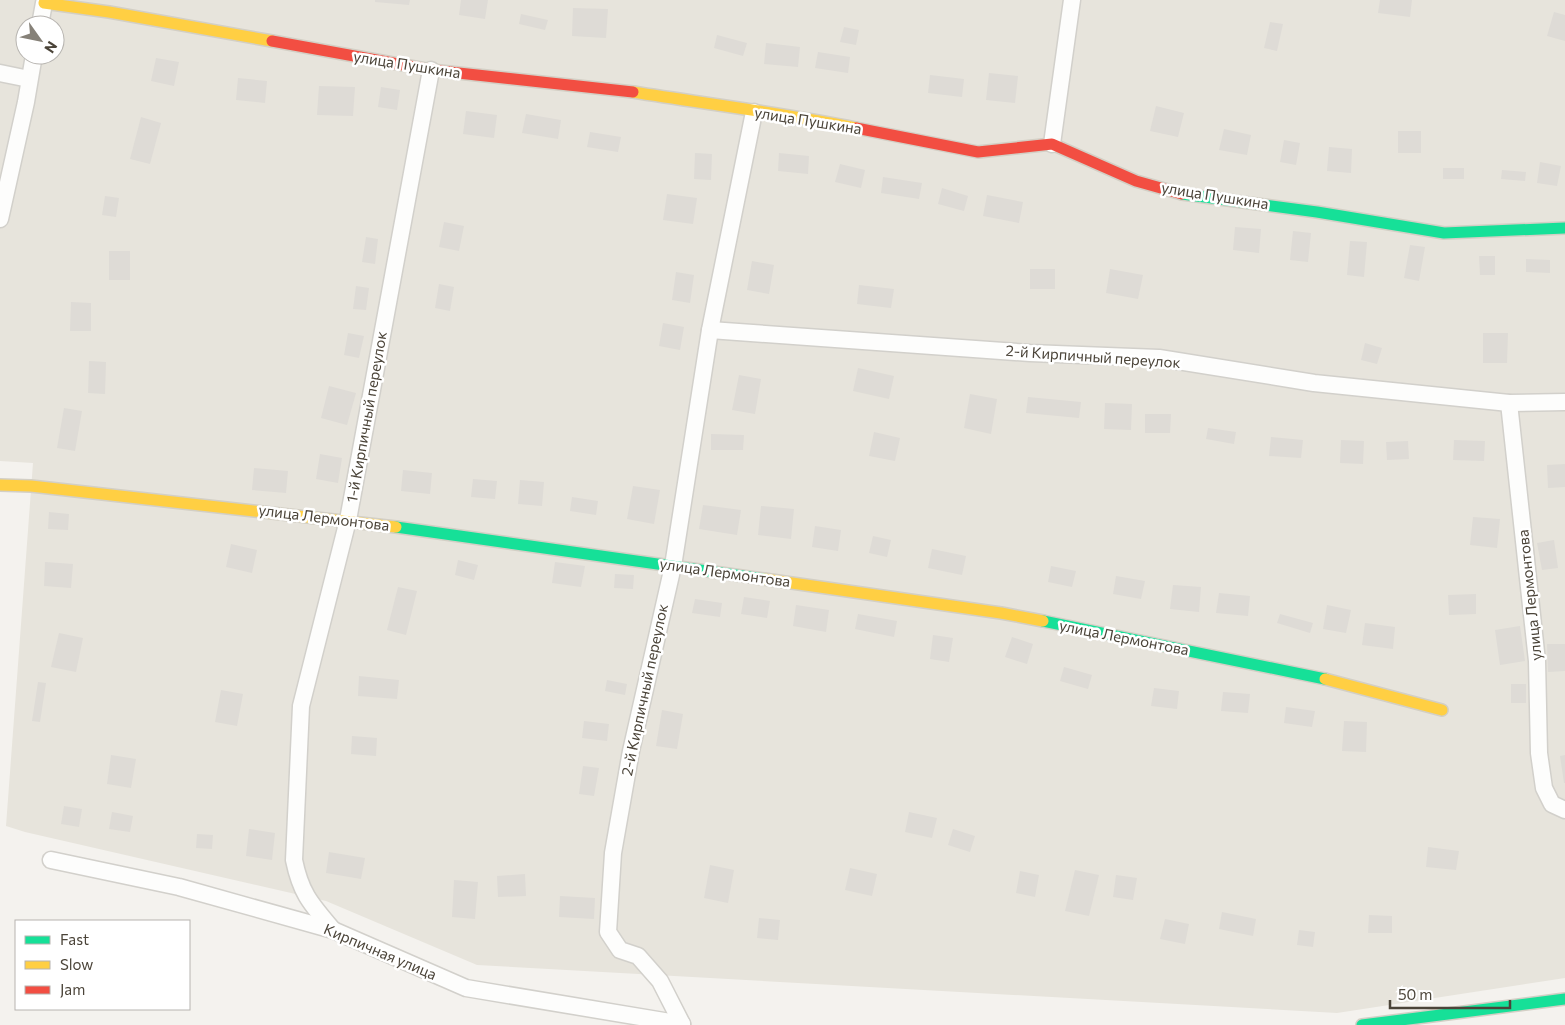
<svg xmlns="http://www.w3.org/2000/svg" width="1565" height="1025" viewBox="0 0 1565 1025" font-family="Commissioner,sans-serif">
	<rect width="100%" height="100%" fill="#f4f2ee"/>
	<path fill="#e7e4dc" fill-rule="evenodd" d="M0,0H1565V978L1337,1013L477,965L326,901L25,832L6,826L33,463L0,461ZM25,25H55V55H25Z"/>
	<g fill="#dedbd6">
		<path d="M375,0H410L409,5L375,2Z"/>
		<path d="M461,0H488L485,19L459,15Z"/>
		<path d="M1380,0H1412L1410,17L1378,13Z"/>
		<path d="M573,8L608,9L606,38L572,36Z"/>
		<path d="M1554,12L1565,15V41L1547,36Z"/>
		<path d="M521,14L548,20L545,30L519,24Z"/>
		<path d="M1270,22L1283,24L1277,51L1264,48Z"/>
		<path d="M844,27L859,30L856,45L840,42Z"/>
		<path d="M717,35L747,43L743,56L714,48Z"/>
		<path d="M766,43L800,47L798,67L764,64Z"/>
		<path d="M818,52L850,57L848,73L815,68Z"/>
		<path d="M156,58L179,62L174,86L151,81Z"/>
		<path d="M989,73L1018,76L1015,103L986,100Z"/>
		<path d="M930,75L964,79L962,97L928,93Z"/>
		<path d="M238,78L267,81L265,103L236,100Z"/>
		<path d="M319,86L355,87L353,116L317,115Z"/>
		<path d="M381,87L400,90L397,110L378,107Z"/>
		<path d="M1156,106L1184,113L1178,137L1150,131Z"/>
		<path d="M466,111L497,115L494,138L463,134Z"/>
		<path d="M526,114L561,120L558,139L522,133Z"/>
		<path d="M141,117L161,123L150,164L130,159Z"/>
		<path d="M1224,129L1251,135L1247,155L1219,150Z"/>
		<rect x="1398" y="131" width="23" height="22"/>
		<path d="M590,132L621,137L618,152L587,147Z"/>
		<path d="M1284,140L1300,143L1296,165L1280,162Z"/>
		<path d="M1329,147L1352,149L1351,173L1327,171Z"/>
		<path d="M695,153L712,154L711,180L694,179Z"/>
		<path d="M779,153L809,156L808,174L778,171Z"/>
		<path d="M1540,162L1561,166L1557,186L1537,183Z"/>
		<path d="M840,164L865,170L861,188L835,182Z"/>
		<rect x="1443" y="168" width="21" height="11"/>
		<path d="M1502,170L1526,172L1525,181L1501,179Z"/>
		<path d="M883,177L922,183L919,199L881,193Z"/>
		<path d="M942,188L968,196L964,211L938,204Z"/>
		<path d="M667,194L697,198L693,224L663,220Z"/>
		<path d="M987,195L1023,202L1019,223L983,216Z"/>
		<path d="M105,196L119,198L116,217L102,215Z"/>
		<path d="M444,222L464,226L459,251L439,247Z"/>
		<path d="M1235,227L1261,229L1259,253L1233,250Z"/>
		<path d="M1293,231L1311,233L1308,262L1290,260Z"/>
		<path d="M366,237L378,239L375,264L362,262Z"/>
		<path d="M1350,241L1367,242L1364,277L1347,275Z"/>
		<path d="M1410,245L1425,247L1419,281L1404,278Z"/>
		<rect x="109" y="251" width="21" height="29"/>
		<path d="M1479,256H1495V275H1480Z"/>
		<path d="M1526,259L1550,260V273L1526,272Z"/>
		<path d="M752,261L774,265L769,294L747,290Z"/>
		<rect x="1030" y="269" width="25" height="20"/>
		<path d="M1110,269L1143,275L1138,299L1106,293Z"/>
		<path d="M676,272L694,275L690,303L672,300Z"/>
		<path d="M439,284L454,287L450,311L435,308Z"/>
		<path d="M859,285L894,289L891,308L857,304Z"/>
		<path d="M356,286L369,288L366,310L353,309Z"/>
		<path d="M71,302L91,303V331H70Z"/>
		<path d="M663,323L684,327L680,350L659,346Z"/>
		<path d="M348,333L364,336L359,358L344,355Z"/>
		<path d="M1483,333H1508L1507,363H1483Z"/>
		<path d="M1365,343L1382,348L1377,364L1361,360Z"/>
		<path d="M89,361L106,362L105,394L88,393Z"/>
		<path d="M858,368L894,376L889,399L853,391Z"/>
		<path d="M739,375L761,379L755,414L732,410Z"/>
		<path d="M329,386L356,393L347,425L321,418Z"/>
		<path d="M970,394L997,399L991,434L964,428Z"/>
		<path d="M1028,397L1081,402L1079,418L1026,413Z"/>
		<path d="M1105,403L1132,404L1131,430L1104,429Z"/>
		<path d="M64,408L82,411L75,451L57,448Z"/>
		<path d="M1145,414H1171L1170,433H1145Z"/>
		<path d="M1208,428L1236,432L1234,444L1206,439Z"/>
		<path d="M874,432L900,438L895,461L869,456Z"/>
		<path d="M711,434L744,435L743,450H711Z"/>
		<path d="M1271,437L1303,440L1301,458L1269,456Z"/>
		<path d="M1341,440L1364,441L1363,464L1340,463Z"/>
		<path d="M1454,440L1485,441L1484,461L1453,460Z"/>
		<path d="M1408,441L1409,459L1387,460L1386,442Z"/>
		<path d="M320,454L342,458L338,483L316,479Z"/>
		<path d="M1565,464V487L1548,488L1547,465Z"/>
		<path d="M254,468L288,471L286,493L252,490Z"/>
		<path d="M403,470L432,473L430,494L401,491Z"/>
		<path d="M473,479L497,481L495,499L471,497Z"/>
		<path d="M520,480L544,482L542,506L518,504Z"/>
		<path d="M633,486L660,490L654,524L627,519Z"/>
		<path d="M572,497L598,501L596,515L570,511Z"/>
		<path d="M703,505L741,510L737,535L699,529Z"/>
		<path d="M761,506L794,509L791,539L758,535Z"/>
		<path d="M49,512L69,514L68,530L48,529Z"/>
		<path d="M1473,517L1500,519L1497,548L1470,545Z"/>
		<path d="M815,526L841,530L838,551L812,547Z"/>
		<path d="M873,536L891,540L887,557L869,553Z"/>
		<path d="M1554,540L1558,568L1542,570L1537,543Z"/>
		<path d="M231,544L257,550L252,573L226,567Z"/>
		<path d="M932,549L966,556L962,575L928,568Z"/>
		<path d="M458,560L478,565L474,580L455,575Z"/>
		<path d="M45,562L73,564L71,588L44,586Z"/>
		<path d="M555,562L585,566L581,587L552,583Z"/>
		<path d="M1051,566L1076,571L1072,587L1048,582Z"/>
		<path d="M615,574L634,575L633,589L614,588Z"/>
		<path d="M1116,576L1145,581L1141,599L1113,594Z"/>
		<path d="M1173,585L1201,587L1199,612L1170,609Z"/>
		<path d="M398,587L417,591L406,635L387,630Z"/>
		<path d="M1219,593L1250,596L1248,616L1216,613Z"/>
		<path d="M1476,594V614L1449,615L1448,595Z"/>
		<path d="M744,597L770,601L767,618L741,614Z"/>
		<path d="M695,599L722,603L720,617L692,613Z"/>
		<path d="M796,605L829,610L826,632L793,626Z"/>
		<path d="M1327,605L1351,610L1346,633L1323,629Z"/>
		<path d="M858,614L897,621L894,637L855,629Z"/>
		<path d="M1280,614L1313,623L1310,633L1277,623Z"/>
		<path d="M1365,623L1395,627L1393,649L1362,645Z"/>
		<path d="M1520,626L1525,661L1500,665L1495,630Z"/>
		<path d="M59,633L83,638L76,672L51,667Z"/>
		<path d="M933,635L953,638L949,662L930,659Z"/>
		<path d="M1012,637L1033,644L1027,664L1005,657Z"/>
		<path d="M1547,644H1565V671L1548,672Z"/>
		<path d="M1064,667L1092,675L1088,689L1060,681Z"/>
		<path d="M359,676L399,680L397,699L358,696Z"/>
		<path d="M607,680L627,684L625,695L605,691Z"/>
		<path d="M38,682L46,683L40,722L32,721Z"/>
		<rect x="1511" y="684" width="15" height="19"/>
		<path d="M1154,688L1179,691L1177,709L1151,706Z"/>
		<path d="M221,690L243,694L237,726L215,722Z"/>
		<path d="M1223,692L1250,694L1248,713L1221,711Z"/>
		<path d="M1286,707L1315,711L1312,727L1284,723Z"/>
		<path d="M662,710L683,714L677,749L656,746Z"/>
		<path d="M584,721L609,724L607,741L582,738Z"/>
		<path d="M1344,721L1367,722L1366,752L1342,751Z"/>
		<path d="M352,736L377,738L376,756L351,754Z"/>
		<path d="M111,755L136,759L131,788L107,784Z"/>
		<path d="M1565,755V783H1564L1560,756Z"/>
		<path d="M583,766L599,768L594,796L579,794Z"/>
		<path d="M64,806L82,809L79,827L61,824Z"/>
		<path d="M112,812L133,816L130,832L109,829Z"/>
		<path d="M909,812L937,818L932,838L905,832Z"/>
		<path d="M249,829L275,833L272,860L246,856Z"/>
		<path d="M953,829L975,836L970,852L948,845Z"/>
		<path d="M197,834L213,835L212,849L196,848Z"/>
		<path d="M1428,847L1459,851L1456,870L1426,867Z"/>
		<path d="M329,852L365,858L361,879L326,873Z"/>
		<path d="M710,865L734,870L728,903L704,898Z"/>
		<path d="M850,868L877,874L872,896L845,890Z"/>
		<path d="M1075,870L1099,875L1089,916L1065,911Z"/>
		<path d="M1020,871L1039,875L1035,897L1016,893Z"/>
		<path d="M525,874L526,896L498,897L497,876Z"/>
		<path d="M1116,875L1137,878L1133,900L1113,897Z"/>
		<path d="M454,880L478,882L475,919L452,917Z"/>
		<path d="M560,896L595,898L594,919L559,917Z"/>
		<path d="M1222,912L1256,919L1253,936L1219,929Z"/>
		<path d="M1369,915L1392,916V933H1368Z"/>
		<path d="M759,918L780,920L778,940L757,938Z"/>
		<path d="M1165,919L1189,924L1185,944L1160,939Z"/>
		<path d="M1299,930L1315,932L1313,947L1297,945Z"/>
	</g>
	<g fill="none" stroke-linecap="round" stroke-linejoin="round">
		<defs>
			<g id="street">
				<path d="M40,25L44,3"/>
				<path d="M0,73L29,79"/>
				<path d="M1052,144L1072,0"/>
				<path d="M0,219L26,102L34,55"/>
				<path d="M710,330L1030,353L1159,358L1314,383L1509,403L1565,402"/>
				<path d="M1509,403L1537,661L1539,753L1544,788L1552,804L1565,810"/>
				<path d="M51,860L179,887L333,930L466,988L682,1024"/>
				<path d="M333,930C311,904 301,894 294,860L301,706L348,520L431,70"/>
				<path d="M682,1024L660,981L638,956L620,950L608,932L613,853L631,751L673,566L710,330L754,112"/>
			</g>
			<g id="fast">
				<path d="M1182,194L1317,212L1444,233L1565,228"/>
				<path d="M396,527L764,579"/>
				<path d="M1043,621L1325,679"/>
				<path d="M1362,1025L1565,999"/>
			</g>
			<g id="slow">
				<path d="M45,0L44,3L109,12L272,41"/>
				<path d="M633,92C708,104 782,113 856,128"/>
				<path d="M0,485L31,486L396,527"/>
				<path d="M764,579L1001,613L1043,621"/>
				<path d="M1325,679L1442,710"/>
			</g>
			<g id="jam">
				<path d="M272,41L431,70L633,92"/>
				<path d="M856,128L978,152L1052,144L1136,181L1182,194"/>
			</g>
		</defs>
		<use href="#street" stroke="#d2d0cb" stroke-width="19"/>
		<use href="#fast" stroke="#d3cfc5" stroke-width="14"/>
		<use href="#slow" stroke="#d3cfc5" stroke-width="14"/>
		<use href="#jam" stroke="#d3cfc5" stroke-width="14"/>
		<use href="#street" stroke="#fdfdfc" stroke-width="16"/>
		<use href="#fast" stroke="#16e098" stroke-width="11"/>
		<use href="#slow" stroke="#ffcf43" stroke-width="11"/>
		<use href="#jam" stroke="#f24e42" stroke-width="11"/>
	</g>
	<g text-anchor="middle" stroke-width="5" stroke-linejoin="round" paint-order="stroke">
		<g font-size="15" fill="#4b4439" stroke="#fff">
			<text transform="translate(407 65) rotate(9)" y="5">улица Пушкина</text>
			<text transform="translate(808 121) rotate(9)" y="5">улица Пушкина</text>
			<text transform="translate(1215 196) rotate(9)" y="5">улица Пушкина</text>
			<text transform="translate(1093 357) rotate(4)" y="5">2-й Кирпичный переулок</text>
			<text transform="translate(367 417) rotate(-80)" y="5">1-й Кирпичный переулок</text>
			<text transform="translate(324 518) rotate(7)" y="5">улица Лермонтова</text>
			<text transform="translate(725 573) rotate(8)" y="5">улица Лермонтова</text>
			<text transform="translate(1530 595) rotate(-96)" y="5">улица Лермонтова</text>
			<text transform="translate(1124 638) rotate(11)" y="5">улица Лермонтова</text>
			<text transform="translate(645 690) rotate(-78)" y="5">2-й Кирпичный переулок</text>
			<text transform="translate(380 952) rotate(23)" y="5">Кирпичная улица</text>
		</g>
	</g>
	<rect x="15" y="920" width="175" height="90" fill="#ffffff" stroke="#b7b4b0"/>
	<rect x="25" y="936" width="25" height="8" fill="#16e098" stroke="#b7b4b0"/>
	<text x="60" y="945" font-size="15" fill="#4b4439">Fast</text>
	<rect x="25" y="961" width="25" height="8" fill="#ffcf43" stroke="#b7b4b0"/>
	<text x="60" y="970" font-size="15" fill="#4b4439">Slow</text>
	<rect x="25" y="986" width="25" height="8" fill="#f24e42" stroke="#b7b4b0"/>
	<text x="60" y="995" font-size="15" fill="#4b4439">Jam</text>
	<g transform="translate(40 40) rotate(123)"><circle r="24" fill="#ffffff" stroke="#b7b4b0"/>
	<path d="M0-4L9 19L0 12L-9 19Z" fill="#868178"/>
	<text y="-8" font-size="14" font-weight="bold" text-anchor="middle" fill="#4b4439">N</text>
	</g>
	<path d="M1390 1000v8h120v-8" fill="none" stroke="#4b4439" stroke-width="2.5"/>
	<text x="1398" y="1000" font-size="15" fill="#4b4439" stroke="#ffffff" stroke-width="4" paint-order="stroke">50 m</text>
</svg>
